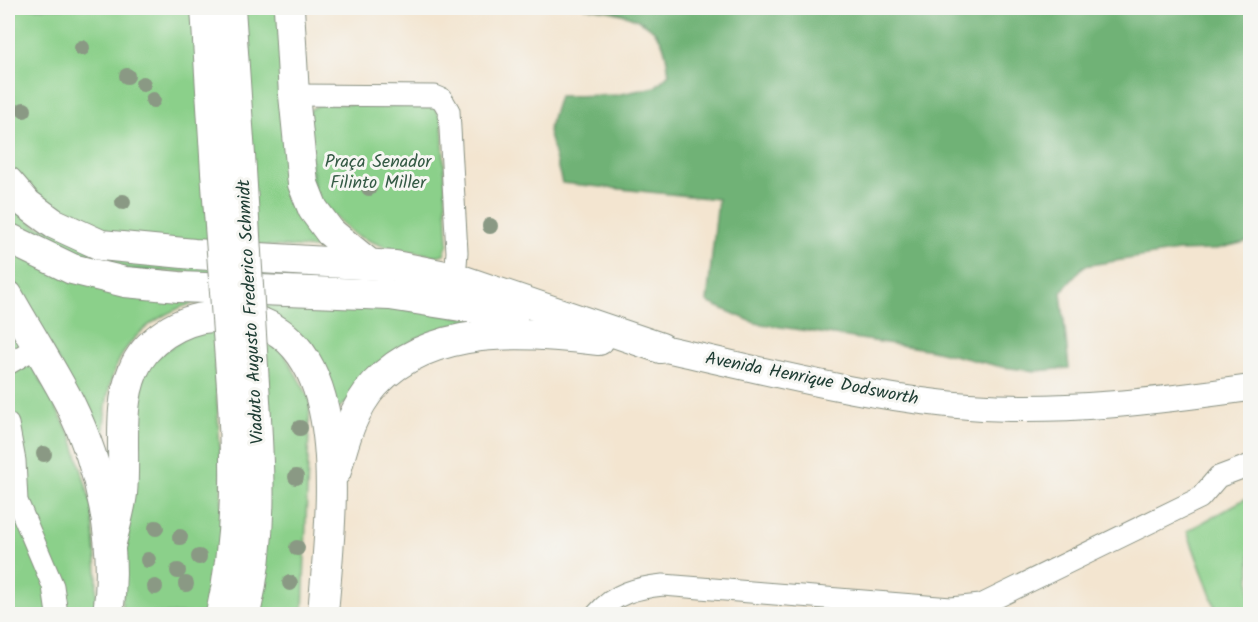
<svg xmlns="http://www.w3.org/2000/svg" width="1258" height="622" viewBox="0 0 1258 622" font-family="Kalam,sans-serif">
	<rect width="100%" height="100%" fill="#f6f6f2"/>
	<filter id="ink" filterUnits="userSpaceOnUse"><feTurbulence type="fractalNoise" baseFrequency=".0167" numOctaves="2"/><feDisplacementMap in="SourceGraphic" scale="12" xChannelSelector="R" yChannelSelector="G"/><feConvolveMatrix kernelMatrix="1 2 1 2 8 2 1 2 1" color-interpolation-filters="sRGB"/></filter>
	<filter id="wash" filterUnits="userSpaceOnUse"><feTurbulence type="fractalNoise" baseFrequency=".008" numOctaves="4" result="noise"/><feDisplacementMap in="SourceGraphic" scale="24" xChannelSelector="R" yChannelSelector="G"/><feGaussianBlur stdDeviation="1.35" result="paint"/><feColorMatrix in="noise" values="0 0 0 0 0 0 0 0 0 0 0 0 0 0 0 0 0 1.4 0 .05"/><feComposite in="paint" operator="in"/></filter>
	<g filter="url(#wash)">
		<rect width="100%" height="100%" fill="#f3e5d0"/>
		<g fill="#8bd08a" stroke="#55865f" stroke-width="1.5">
			<path d="M8,8H278L333,249L119,239L47,206L23,184L8,164Z"/>
			<path d="M320,104L428,105L436,109L442,120L448,243L444,254L437,256L385,247L355,235L315,198L308,116L311,109Z"/>
			<path d="M8,199L36,226L378,278L209,274L119,268L94,264L36,240L8,222Z"/>
			<path d="M8,251L475,319C441,328 406,338 380,364C364,379 355,400 335,410C329,386 325,352 302,336C289,327 266,323 251,317C238,313 221,302 208,302C194,301 176,309 165,315C107,346 104,399 103,457L63,369L8,276Z"/>
			<path d="M8,321L72,437L92,506L97,572L96,614H8Z"/>
			<path d="M208,323L281,348L310,399L303,614H257L267,365L215,363L222,484V531L209,614H121L142,366Z"/>
			<path d="M1250,496V614H1205L1215,607L1187,531Z"/>
		</g>
		<path fill="#70b276" stroke="#487855" stroke-width="1.5" d="M585,8H1250V241L1212,250L1178,251L1084,266L1061,292L1069,368L1036,371L1002,367L932,350L755,323L707,302L718,199L562,183L548,131L559,96L616,95L655,87L669,74C667,63 666,46 659,37C643,15 610,10 585,8Z"/>
	</g>
	<g filter="url(#ink)">
		<g fill="none" stroke-linecap="round" stroke-linejoin="round">
			<defs>
				<g id="minor">
					<path d="M294,95L435,96L442,99L449,111L457,252L455,278"/>
					<path d="M8,364L37,347"/>
					<path d="M8,424L15,461L17,501L53,586L57,614"/>
					<path d="M597,614C615,593 636,588 663,585L951,608L981,605L1200,498L1218,477L1250,465"/>
				</g>
				<path id="major" d="M661,348C763,370 865,398 969,406C1062,413 1158,401 1250,388"/>
				<g id="highway">
					<path d="M206,8L216,172"/>
					<path d="M230,8L241,170"/>
					<path d="M289,8L294,95L303,184L313,209L330,232L368,263"/>
					<path d="M8,182L27,204L53,223L101,245L194,254L395,266L455,278L661,348"/>
					<path d="M8,238L72,269L125,282L179,287L390,295L513,314"/>
					<path d="M8,296C28,332 51,367 70,404C101,467 118,545 108,614"/>
					<path d="M336,471C344,440 353,408 375,384C431,324 525,331 599,340"/>
					<path d="M110,547C114,529 120,511 122,493C126,453 117,409 133,371C145,341 180,319 212,317C363,306 330,519 323,614"/>
					<path d="M221,614C238,539 237,463 232,386"/>
					<path d="M245,614C264,534 259,465 254,384"/>
				</g>
			</defs>
			<use href="#minor" stroke="#899182" stroke-width="23"/>
			<use href="#major" stroke="#899182" stroke-width="28"/>
			<use href="#highway" stroke="#899182" stroke-width="32"/>
			<use href="#minor" stroke="#fff" stroke-width="21"/>
			<use href="#major" stroke="#fff" stroke-width="26"/>
			<use href="#highway" stroke="#fff" stroke-width="30"/>
			<defs>
				<g id="highway-bridge">
					<path d="M241,170L254,384"/>
					<path d="M216,172L232,386"/>
				</g>
			</defs>
			<use href="#highway-bridge" stroke="#899182" stroke-width="32" stroke-linecap="butt"/>
			<use href="#highway-bridge" stroke="#fff" stroke-width="30"/>
		</g>
		<g fill="#8a9984">
			<circle cx="82" cy="48" r="8"/>
			<circle cx="127" cy="76" r="8"/>
			<circle cx="143" cy="84" r="8"/>
			<circle cx="153" cy="100" r="8"/>
			<circle cx="24" cy="110" r="8"/>
			<circle cx="369" cy="188" r="8"/>
			<circle cx="123" cy="202" r="8"/>
			<circle cx="490" cy="226" r="8"/>
			<circle cx="300" cy="428" r="8"/>
			<circle cx="44" cy="454" r="8"/>
			<circle cx="296" cy="477" r="8"/>
			<circle cx="156" cy="528" r="8"/>
			<circle cx="180" cy="537" r="8"/>
			<circle cx="297" cy="548" r="8"/>
			<circle cx="199" cy="557" r="8"/>
			<circle cx="148" cy="560" r="8"/>
			<circle cx="178" cy="571" r="8"/>
			<circle cx="290" cy="583" r="8"/>
			<circle cx="186" cy="584" r="8"/>
			<circle cx="155" cy="587" r="8"/>
		</g>
	</g>
	<g text-anchor="middle" stroke-width="6" stroke-linejoin="round" paint-order="stroke">
		<g font-size="18" fill="#355a45" stroke="#f6f6f2">
			<text x="378" y="167">Praça Senador<tspan x="378" dy="21">Filinto Miller</tspan></text>
		</g>
		<g font-size="18" fill="#1f3d34" stroke="#f6f6f2">
			<text transform="translate(250 312) rotate(-93)" y="6">Viaduto Augusto Frederico Schmidt</text>
			<text transform="translate(812 378) rotate(11)" y="6">Avenida Henrique Dodsworth</text>
		</g>
	</g>
	<rect width="1258" height="622" fill="none" stroke="#f6f6f2" stroke-width="30"/>
</svg>
